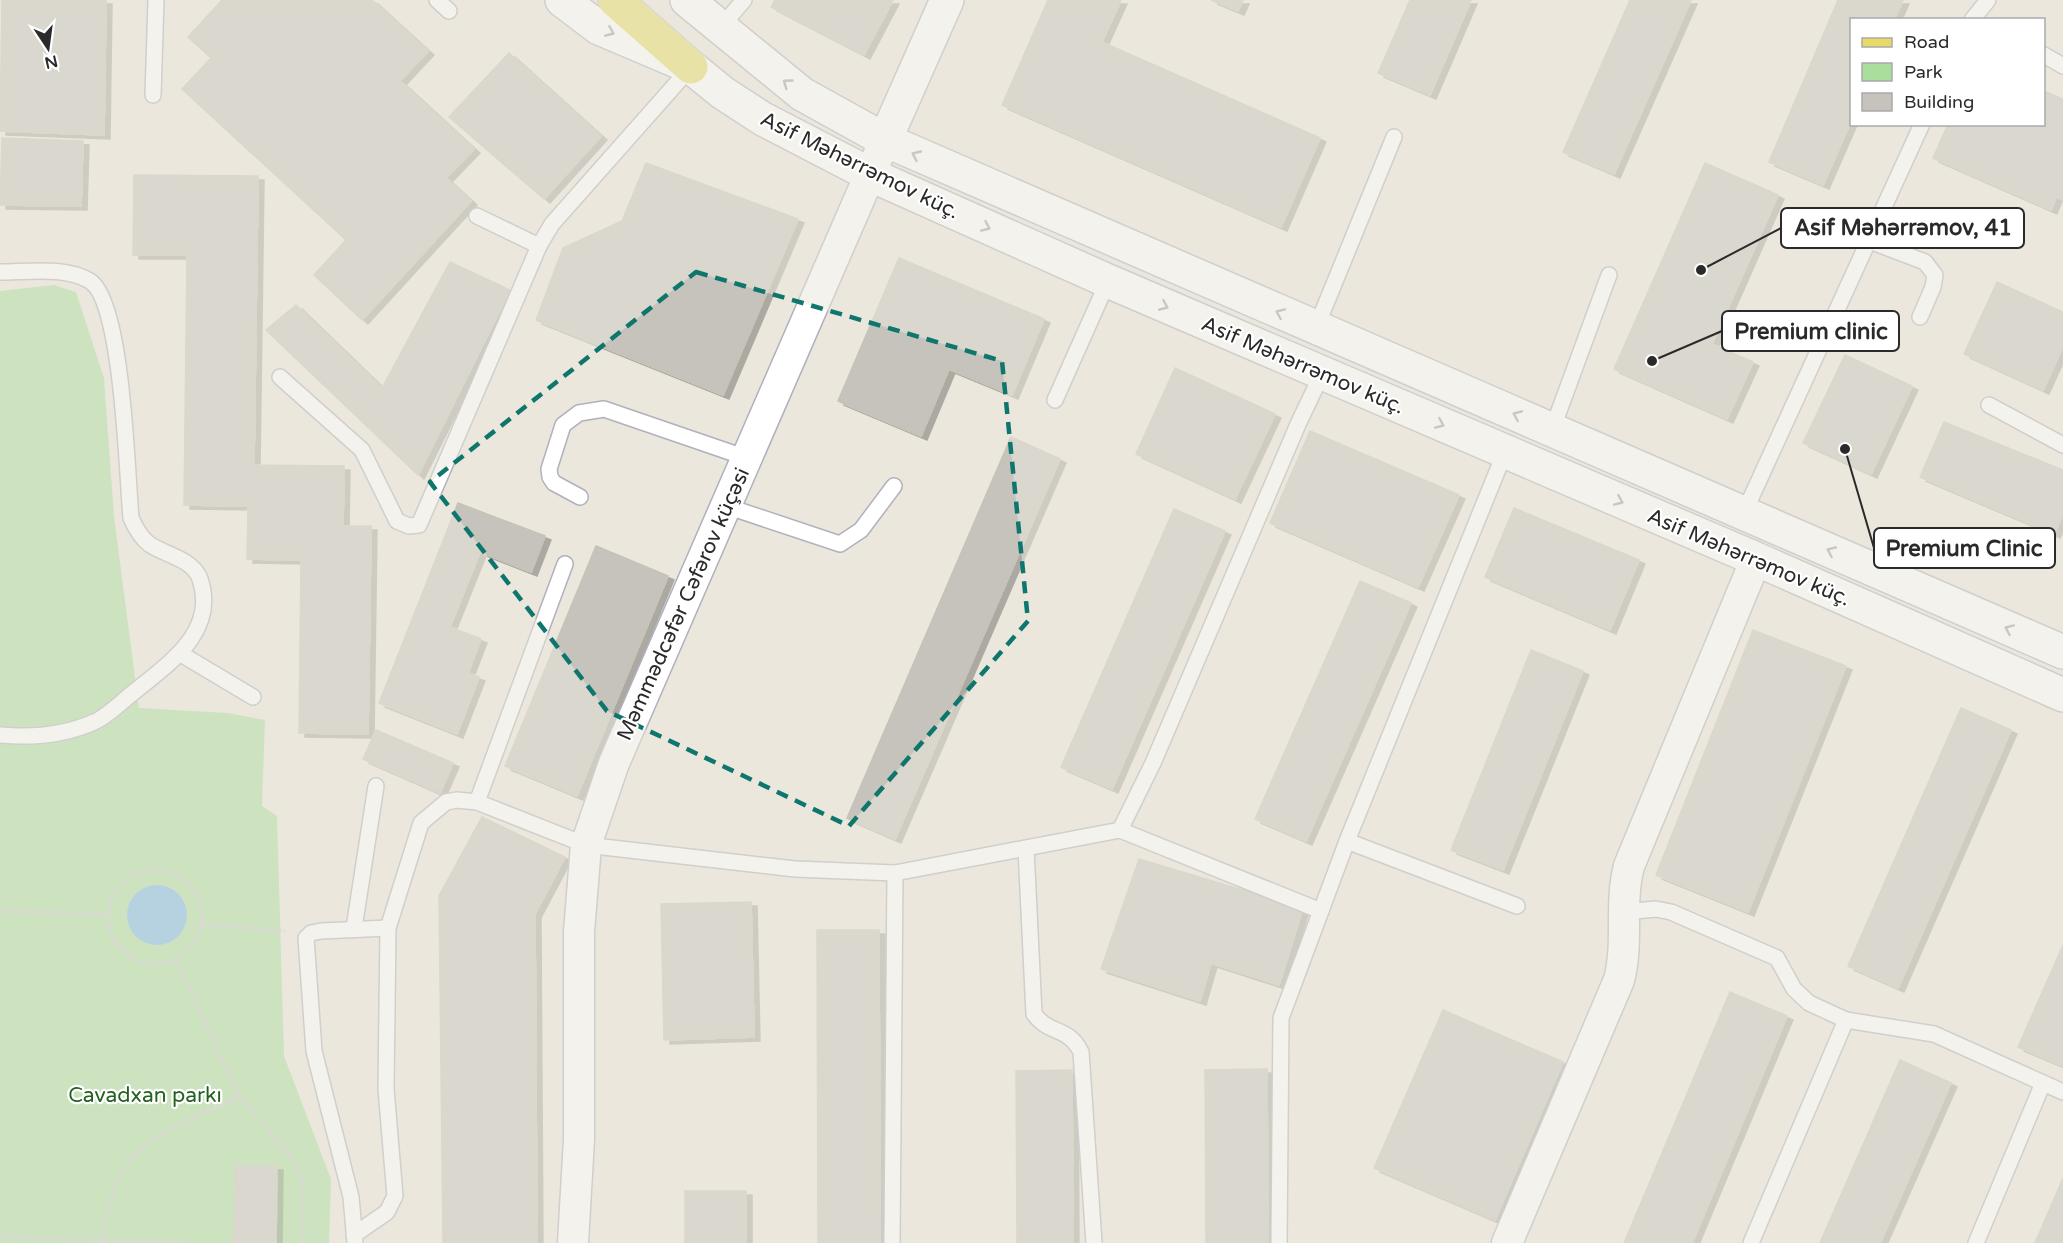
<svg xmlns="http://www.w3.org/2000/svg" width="2063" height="1243" viewBox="0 0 2063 1243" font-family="'Varela Round',sans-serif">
	<defs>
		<filter id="shadow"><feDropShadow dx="6" dy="4" stdDeviation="0" flood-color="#0004"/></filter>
	</defs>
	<rect width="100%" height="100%" fill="#ebe7dd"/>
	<path fill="#a9de9d" d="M54,285L76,292L104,378L114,516L139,708L228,713L265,720L262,806L277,816L284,1056L331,1179L329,1243H0V291Z"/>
	<circle fill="#77b8e6" cx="157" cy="915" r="30"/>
	<g fill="#c6c3bc" stroke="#c6c3b6" stroke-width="1.5" filter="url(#shadow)">
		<path d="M2,0H106L104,135L0,131Z"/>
		<path d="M222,0H372L428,51L400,81L474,149L446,178L471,201L362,320L314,275L346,240L182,89L211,58L188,37Z"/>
		<path d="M775,0H893L864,55L771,7Z"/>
		<path d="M1048,0H1121L1102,42L1320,138L1281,227L1002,105Z"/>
		<path d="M1211,0H1243L1238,11Z"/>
		<path d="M1410,0H1471L1430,95L1378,73Z"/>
		<path d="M1630,0H1691L1614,174L1563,152Z"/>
		<path d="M1838,0H1903L1894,20H1852V119L1823,185L1769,162Z"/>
		<path d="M509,53L601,136L544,199L449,117Z"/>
		<path d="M2044,91L2063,99V200L2056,197L2051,210L1933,158L1948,124H2044Z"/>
		<path d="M2,138L83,141L81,206L0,205Z"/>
		<path d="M646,163L798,219L723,395L536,320L563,248L622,221Z"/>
		<path d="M1705,163L1778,195L1712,344L1753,362L1727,419L1614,369Z"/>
		<path d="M134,175L258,176L254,465L344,466L343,526H371L368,734L299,733L301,560L247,559L248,506L184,505L187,255H133Z"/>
		<path d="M899,258L1044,319L1012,395L949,369L921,436L838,401Z"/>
		<path d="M450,262L510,290L418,475L266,330L296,305L382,388Z"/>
		<path d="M1997,282L2063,312V346L2043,390L1964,354Z"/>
		<path d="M1845,355L1912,386L1871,474L1803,443Z"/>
		<path d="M1175,368L1275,414L1235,499L1136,454Z"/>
		<path d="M1944,422L2063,470V514L2054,534L1920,477Z"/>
		<path d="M1310,431L1459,495L1418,587L1270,523Z"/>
		<path d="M1011,437L1060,459L895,839L847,818Z"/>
		<path d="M458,503L545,536L531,572L480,552L450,627L481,639L468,673L479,677L457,734L379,703Z"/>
		<path d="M1514,508L1639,560L1610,630L1485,577Z"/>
		<path d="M1174,509L1225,531L1112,789L1061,767Z"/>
		<path d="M596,546L668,576L577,796L505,766Z"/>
		<path d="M1360,581L1411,603L1306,841L1255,819Z"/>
		<path d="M1753,630L1846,666L1748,912L1656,875Z"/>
		<path d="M1531,650L1583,671L1503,870L1451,850Z"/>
		<path d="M1961,708L2011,730L1898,988L1848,966Z"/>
		<path d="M376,730L453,763L440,793L363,759Z"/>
		<path d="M482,817L565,857L535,914L537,1243H443L439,896Z"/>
		<path d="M1139,859L1303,908L1279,985L1211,963L1200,1001L1101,969Z"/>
		<path d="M751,902L754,1037L664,1040L661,904Z"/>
		<path d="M817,930H879L880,1243H818Z"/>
		<path d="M2063,945V1066L2018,1047Z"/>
		<path d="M1730,992L1787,1016L1692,1243H1624Z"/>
		<path d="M1443,1010L1563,1062L1495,1220L1374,1168Z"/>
		<path d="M1900,1060L1951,1083L1880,1243H1820Z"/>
		<path d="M1267,1069L1268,1243H1206L1205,1070Z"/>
		<path d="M1072,1070L1073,1243H1017L1016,1071Z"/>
		<path d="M235,1166H277L276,1243H234Z"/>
		<path d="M2063,1178V1243H2035Z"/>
		<rect x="685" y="1191" width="61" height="52"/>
	</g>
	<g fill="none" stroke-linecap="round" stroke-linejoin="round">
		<defs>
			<g id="lane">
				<path d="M437,0L449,11"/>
				<path d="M1972,20L1988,0"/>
				<path d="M720,28L744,0"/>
				<path d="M2044,55L2063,66"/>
				<path d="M153,95L156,0"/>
				<path d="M477,216L539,246"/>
				<path d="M1867,240L1925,262L1935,275L1933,287L1920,317"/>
				<path d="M0,272C28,272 66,266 90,281C123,302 127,476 131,518C135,527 140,537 149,544C165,555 193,559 200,579C218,632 168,664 134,692C122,701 108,716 94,722C65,735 32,738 0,735"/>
				<path d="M1316,328L1394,137"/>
				<path d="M280,377L362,450L397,521L409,526L419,525L539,246L552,224L691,67"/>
				<path d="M1055,400L1108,281"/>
				<path d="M1989,405L2063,445"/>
				<path d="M1552,430L1609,275"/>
				<path d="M580,497L554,483L550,477L549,469L563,425L579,413L604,409L747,458"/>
				<path d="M726,506L840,544L861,530L894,486"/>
				<path d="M1744,513L1922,124"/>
				<path d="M181,654L253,697"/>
				<path d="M477,802L565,564"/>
				<path d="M1120,830L1153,763L1299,422L1322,374"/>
				<path d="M1347,841L1517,906"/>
				<path d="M1026,849L1034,1014C1049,1035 1068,1026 1081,1052L1094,1243"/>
				<path d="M1624,912L1656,909L1671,912L1777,958L1794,989L1809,1003L1846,1020L1934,1034L2063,1092"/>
				<path d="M354,928L376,786"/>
				<path d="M354,1235L387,1212L395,1196L386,1089L388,928L421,823L446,802L457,800L477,802L586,845L795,869L895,873L1120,830L1321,911"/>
				<path d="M355,1242L351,1197L314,1051L306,938L311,933L321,931L388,928"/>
				<path d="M892,1243L895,873"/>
				<path d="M1279,1243L1281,1018L1347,841L1505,452"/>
				<path d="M1751,1243L1846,1020"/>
				<path d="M1976,1243L2043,1083"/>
			</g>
			<g id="street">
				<path d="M573,1243L579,1139V932L586,845L614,763L885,140"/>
				<path d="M1507,1243L1619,980C1629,942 1619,904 1629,866L1756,559"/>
			</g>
			<g id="secondary">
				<path d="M562,0L599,28L691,67L723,93L763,119L871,175L1108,281L1756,559L2063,695"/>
				<path d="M687,0L802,94L885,140L2063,652"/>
				<path d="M885,140L947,0"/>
			</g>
			<path id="primary" d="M615,0L691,67"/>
		</defs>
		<use href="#lane" stroke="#b0b1bc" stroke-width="18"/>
		<use href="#street" stroke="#b0b1bc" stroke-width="33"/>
		<use href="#secondary" stroke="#b0b1bc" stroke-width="36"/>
		<use href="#primary" stroke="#c8c8c8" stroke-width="36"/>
		<g stroke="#c8c8c8" stroke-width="4" stroke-dasharray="4.5 3" stroke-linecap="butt">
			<circle cx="155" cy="917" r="47"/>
			<path d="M0,911L107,914"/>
			<path d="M202,924L285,931"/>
			<path d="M176,961L240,1097L296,1163L303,1186V1243"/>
			<path d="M0,1236L189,1243"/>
			<path d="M103,1243L101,1240C107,1219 111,1191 122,1173C147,1131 197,1116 240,1097"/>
		</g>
		<use href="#lane" stroke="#fff" stroke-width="15"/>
		<use href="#street" stroke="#fff" stroke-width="30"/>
		<use href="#secondary" stroke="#fff" stroke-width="33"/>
		<use href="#primary" stroke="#e7db66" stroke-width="33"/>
	</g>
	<defs><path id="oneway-chevron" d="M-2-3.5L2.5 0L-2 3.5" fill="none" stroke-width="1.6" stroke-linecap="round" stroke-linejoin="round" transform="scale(1.5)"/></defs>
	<g stroke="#9f9f9f">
		<use href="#oneway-chevron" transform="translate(610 32) rotate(23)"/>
		<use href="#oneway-chevron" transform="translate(787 83) rotate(-144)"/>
		<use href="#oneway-chevron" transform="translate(916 155) rotate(-155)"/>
		<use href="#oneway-chevron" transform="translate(986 227) rotate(24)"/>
		<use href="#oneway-chevron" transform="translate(1164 306) rotate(23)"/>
		<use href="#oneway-chevron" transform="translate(1280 313) rotate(-157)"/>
		<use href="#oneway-chevron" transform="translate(1517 415) rotate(-157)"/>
		<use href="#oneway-chevron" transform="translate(1440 424) rotate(23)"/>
		<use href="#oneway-chevron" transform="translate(1619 501) rotate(23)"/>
		<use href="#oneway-chevron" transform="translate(1831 551) rotate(-156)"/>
		<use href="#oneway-chevron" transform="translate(2009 629) rotate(-156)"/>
	</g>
	<path d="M0 0H2063V1243H0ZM696,272L1002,361L1028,621L849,826L607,711L430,482Z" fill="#ebe7dd" fill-opacity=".55" fill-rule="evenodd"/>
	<path fill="none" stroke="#0f766e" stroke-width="4.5" stroke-dasharray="12 8" stroke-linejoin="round" d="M696,272L1002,361L1028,621L849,826L607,711L430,482Z"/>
	<g text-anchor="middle" stroke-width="4.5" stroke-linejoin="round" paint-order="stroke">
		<g font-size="21" fill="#2a2a2a" stroke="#fff">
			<text transform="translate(860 165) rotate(26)" y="7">Asif Məhərrəmov küç.</text>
			<text transform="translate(1303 365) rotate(23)" y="7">Asif Məhərrəmov küç.</text>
			<text transform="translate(1749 557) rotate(23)" y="7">Asif Məhərrəmov küç.</text>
			<text transform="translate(683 604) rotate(-66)" y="7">Məmmədcəfər Cəfərov küçəsi</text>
		</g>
		<g font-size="21" fill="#23621f" stroke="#fff">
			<text x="145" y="1102">Cavadxan parkı</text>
		</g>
	</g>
	<path fill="none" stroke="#2a2a2a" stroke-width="2" d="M1701 270L1781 228M1652 361L1722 331M1845 449L1874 548"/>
	<g fill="#2a2a2a" stroke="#fff" stroke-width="2">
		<circle cx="1701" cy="270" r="6"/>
		<circle cx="1652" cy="361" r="6"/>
		<circle cx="1845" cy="449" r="6"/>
	</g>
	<g fill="#fff" stroke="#2a2a2a" stroke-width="2">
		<rect x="1781" y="208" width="243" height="40" rx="6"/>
		<rect x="1722" y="311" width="177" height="40" rx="6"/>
		<rect x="1874" y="528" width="181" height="40" rx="6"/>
	</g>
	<g font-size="22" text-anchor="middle" font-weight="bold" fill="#2a2a2a">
		<text x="1903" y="235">Asif Məhərrəmov, 41</text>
		<text x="1811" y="339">Premium clinic</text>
		<text x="1964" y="556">Premium Clinic</text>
	</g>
	<rect x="1850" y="18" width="195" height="108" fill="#ffffff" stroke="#aaaaaa" stroke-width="1.5"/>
	<rect x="1862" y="38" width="30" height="9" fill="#e7db66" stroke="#aaaaaa" stroke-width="1.5"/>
	<text x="1904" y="48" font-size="18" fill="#2a2a2a">Road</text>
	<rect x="1862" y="63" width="30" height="18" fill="#a9de9d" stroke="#aaaaaa" stroke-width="1.5"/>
	<text x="1904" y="78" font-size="18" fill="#2a2a2a">Park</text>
	<rect x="1862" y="93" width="30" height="18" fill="#c6c3bc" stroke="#aaaaaa" stroke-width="1.5"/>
	<text x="1904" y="108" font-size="18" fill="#2a2a2a">Building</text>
	<g transform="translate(48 48) rotate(167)" stroke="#ffffff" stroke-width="4.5" paint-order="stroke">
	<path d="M0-4.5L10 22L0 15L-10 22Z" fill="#2a2a2a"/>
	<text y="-9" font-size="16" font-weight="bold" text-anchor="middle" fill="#2a2a2a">N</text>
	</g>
</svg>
